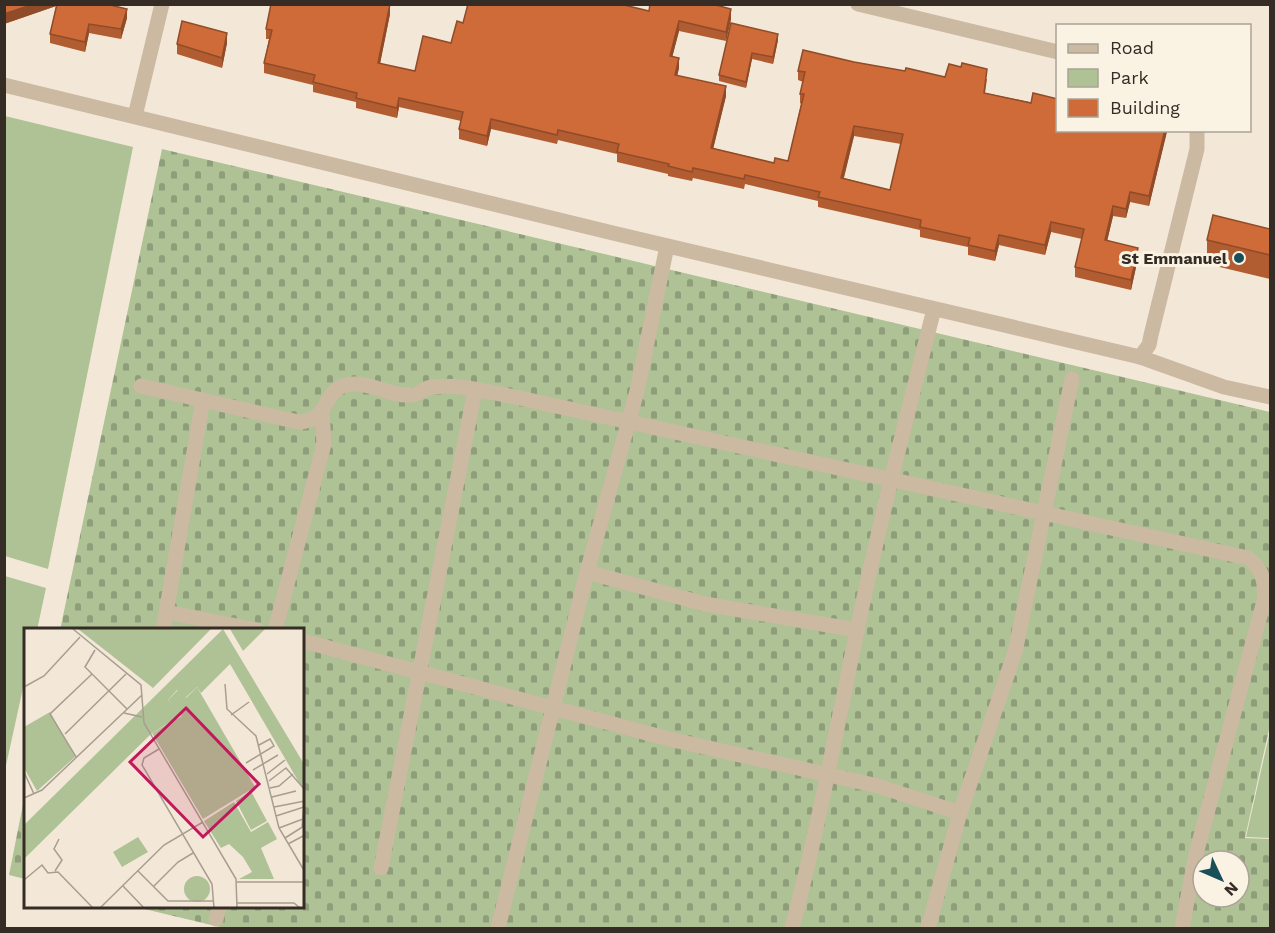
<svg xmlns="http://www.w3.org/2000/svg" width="1275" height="933" viewBox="0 0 1275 933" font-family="'Work Sans',sans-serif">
	<defs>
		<pattern id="cemetery-stones" width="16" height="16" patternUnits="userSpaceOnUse" patternTransform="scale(1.5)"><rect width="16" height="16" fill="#afc296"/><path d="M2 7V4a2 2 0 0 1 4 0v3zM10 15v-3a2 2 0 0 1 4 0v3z" fill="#8f9e7a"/></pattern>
	</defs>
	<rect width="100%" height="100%" fill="#f3e8d7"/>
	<g fill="#afc296">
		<path d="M5,116L133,147L48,569L5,556Z"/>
		<path d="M5,576L46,588L37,630H26L25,679L5,770Z"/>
		<path d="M1270,731V838L1246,837Z"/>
	</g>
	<g fill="url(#cemetery-stones)" fill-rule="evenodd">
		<path d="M162,149L1270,412V725L1245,838L1270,839V928H224L140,908H303V630H60ZM1203,861H1239V897H1203Z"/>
		<path d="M25,794L26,879H25L9,875Z"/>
	</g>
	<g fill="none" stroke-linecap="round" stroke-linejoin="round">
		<g stroke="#cbb9a2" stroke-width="15">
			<path d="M858,4L1058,52"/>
			<path d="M4,85L617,234L1140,357L1224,387L1270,397"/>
			<path d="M135,116L162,4"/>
			<path d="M1140,357L1149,345L1151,335L1197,149V130"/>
			<path d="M141,386L298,422C329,422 323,390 346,385C368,380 390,397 411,395C418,395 424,388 432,387C460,384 488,392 515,397L1248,558C1263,569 1266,583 1264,601L1196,854L1182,928"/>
			<path d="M587,572L705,604L857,630"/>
			<path d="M166,612L257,630"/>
			<path d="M163,630L203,400"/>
			<path d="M275,630L324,444L322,410"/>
			<path d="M303,641L669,739L878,786L960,813"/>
			<path d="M381,868L475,390"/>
			<path d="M216,919L219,908"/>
			<path d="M498,928L587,572L637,391L667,246"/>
			<path d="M792,928C818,830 836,731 857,631C879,523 907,416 934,309"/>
			<path d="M928,928L960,813L1015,652L1072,379"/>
		</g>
	</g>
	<g fill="#b15c31" fill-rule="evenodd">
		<path d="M4,4H106L127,18L121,39L89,33L85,52L50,43V34L56,6L4,24Z"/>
		<path d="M649,11L731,19L726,41L679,31L672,57L679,68L677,76L726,96L713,148L774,163L788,161L801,104L800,103V94L803,82L798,80V71L854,62L905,71L945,77L987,79L985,93L1167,130L1149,206L1130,202L1126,218L1113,216L1107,241L1138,258L1131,290L1075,277V267L1082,239L1051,232L1045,255L999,245L995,261L968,255V247L920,237V230L818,207V201L745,184L744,189L693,178L692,181L668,176V174L617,162V154L558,140L557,144L491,129L487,146L459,139V129L461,121L399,107L397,118L356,108V102L313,92V85L264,73V63L269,39H266V29L390,14L380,64L415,71L451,43L463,23ZM854,136L901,144L890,190L844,178Z"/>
		<path d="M731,23L778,40L773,64L752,59L746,88L719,81V75Z"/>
		<path d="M227,43L222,68L177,54V44Z"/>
		<path d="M1270,229V279L1207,264V240Z"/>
	</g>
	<g fill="#904b28">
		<path d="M34,4H59V5L4,24V14Z"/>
		<path d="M390,4V14L378,73V63Z"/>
		<path d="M127,9V18L121,39V29Z"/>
		<path d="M731,9V19L726,41V32Z"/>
		<path d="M679,21V31L670,66V56Z"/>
		<path d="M89,24V33L85,52V42Z"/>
		<path d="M227,33V43L222,68V58Z"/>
		<path d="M778,34V40L773,64V57Z"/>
		<path d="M752,53V59L746,88V82Z"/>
		<path d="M679,58V68L675,85V75Z"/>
		<path d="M726,86V96L711,158V148Z"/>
		<path d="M399,98V107L397,118V108Z"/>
		<path d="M491,119V129L487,146V136Z"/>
		<path d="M854,126V136L841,188V178Z"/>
		<path d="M1165,130H1167V132L1149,206V196Z"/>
		<path d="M1130,192V202L1126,218V209Z"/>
		<path d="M1113,206V216L1105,250V240Z"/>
		<path d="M1051,222V232L1045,255V245Z"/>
		<path d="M999,235V245L995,261V251Z"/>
		<path d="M1138,248V258L1131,290V280Z"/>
	</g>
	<g fill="#ce6b39" stroke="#904b28" stroke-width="1.5" fill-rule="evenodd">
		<path d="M4,4H34L4,14Z"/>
		<path d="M57,4H106L127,9L121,29L89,24L85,42L50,34Z"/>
		<path d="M271,4H390L378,63L415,71L423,36L451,43L457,21L463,23L468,4H620L649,11L650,4H712L731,9L726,32L679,21L670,56L679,58L675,75L726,86L711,148L774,163L775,158L788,161L804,94H800L805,72L798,71L803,50L854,62L905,71L906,68L945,77L949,64L961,67L962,63L987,69L984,93L1031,103L1033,93L1058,99V130H1165L1149,196L1130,192L1126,209L1113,206L1105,240L1138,248L1131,280L1075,267L1084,229L1051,222L1045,245L999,235L995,251L968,245L970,238L920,227L921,220L818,197L820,192L745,175L744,179L693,168L692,172L668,166L669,164L617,152L619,144L558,130L557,135L491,119L487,136L459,129L463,112L399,98L397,108L356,98L357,93L313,82L315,75L264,63L272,30L266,29ZM854,126L903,134L890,190L841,178Z"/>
		<path d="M182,21L227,33L222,58L177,44Z"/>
		<path d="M731,23L778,34L773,57L752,53L746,82L719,75Z"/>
		<path d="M1213,215L1270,229V255L1207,240Z"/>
	</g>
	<circle fill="#184f59" stroke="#faf2e3" stroke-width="2" cx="1239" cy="258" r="6"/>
	<g text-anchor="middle" stroke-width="6" stroke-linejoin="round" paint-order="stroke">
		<g font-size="16" font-weight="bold" fill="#352c25" stroke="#faf2e3" text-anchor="end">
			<text x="1227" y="264">St Emmanuel</text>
		</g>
	</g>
	<g transform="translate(24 628)">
		<rect width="280" height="280" fill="#f3e8d7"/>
		<path d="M54,1H187L129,60ZM199,1L280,136V163L206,36L177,65L173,59L161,70L153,62L144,72L158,87L128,105L0,231V197ZM206,1H241L219,23ZM227,163L243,193L227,202L212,173ZM210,174L227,204L244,194L253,211L237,220L250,251H215L228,244L219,229L205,216L197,220L180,193ZM114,209L124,224L98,239L89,224ZM160 261a13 13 0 1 1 26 0a13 13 0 1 1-26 0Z" fill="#afc296"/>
		<path d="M173,59L231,159L179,191L128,105L158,88L144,72L154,62L162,70ZM26,84L51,129L13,163L0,140V99Z" fill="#afc296"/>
		<path fill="none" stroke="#a79d90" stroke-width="1.5" d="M49,1L117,57L120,95L212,251L213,280M71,22L61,39L103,81M201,56L203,81L232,108L255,200L281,244M0,59L20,48L56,9M100,85L118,89M207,87L225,74M41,106L102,46M135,121L120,130L118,137L188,256L190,280M52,129L26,86L68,46M222,135L250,118L246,111L235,117M229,142L254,127M0,144L10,166M243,146L261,132M245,153L262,140L281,162M246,160L255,158L269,146M248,169L272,163M0,170L18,162L118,67M250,179L281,173M252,188L280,179M278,199L280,179M255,200L279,191M261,210L280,198M264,216L281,207M31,243L38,232L30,221L35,211M114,243L144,273H190M0,252L18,237L24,245L34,244L69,280M213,254H281M99,258L120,280M129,259L154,234L169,225M213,275H270L276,280M76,280L140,217L179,194"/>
		<path fill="#c2185b" fill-opacity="0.15" stroke="#c2185b" stroke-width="3" d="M162,80L235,156L179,209L106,134Z"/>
		<rect width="280" height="280" fill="none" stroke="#352c25" stroke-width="3"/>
	</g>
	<rect width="1275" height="933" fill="none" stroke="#352c25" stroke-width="12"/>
	<rect x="1056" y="24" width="195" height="108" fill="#faf2e3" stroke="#aba397" stroke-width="1.5"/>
	<rect x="1068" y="44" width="30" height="9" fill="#cbb9a2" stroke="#aba397" stroke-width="1.5"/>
	<text x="1110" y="54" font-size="18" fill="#352c25">Road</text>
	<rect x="1068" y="69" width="30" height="18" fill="#afc296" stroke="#aba397" stroke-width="1.5"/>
	<text x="1110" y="84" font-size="18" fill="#352c25">Park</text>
	<rect x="1068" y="99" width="30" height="18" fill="#ce6b39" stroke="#aba397" stroke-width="1.5"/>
	<text x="1110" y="114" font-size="18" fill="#352c25">Building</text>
	<g transform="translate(1221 879) rotate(134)"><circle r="28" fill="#faf2e3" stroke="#aba397" stroke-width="1.5"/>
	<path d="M0-4.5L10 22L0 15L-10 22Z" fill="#184f59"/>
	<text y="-9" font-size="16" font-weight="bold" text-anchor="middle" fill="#352c25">N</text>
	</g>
</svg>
